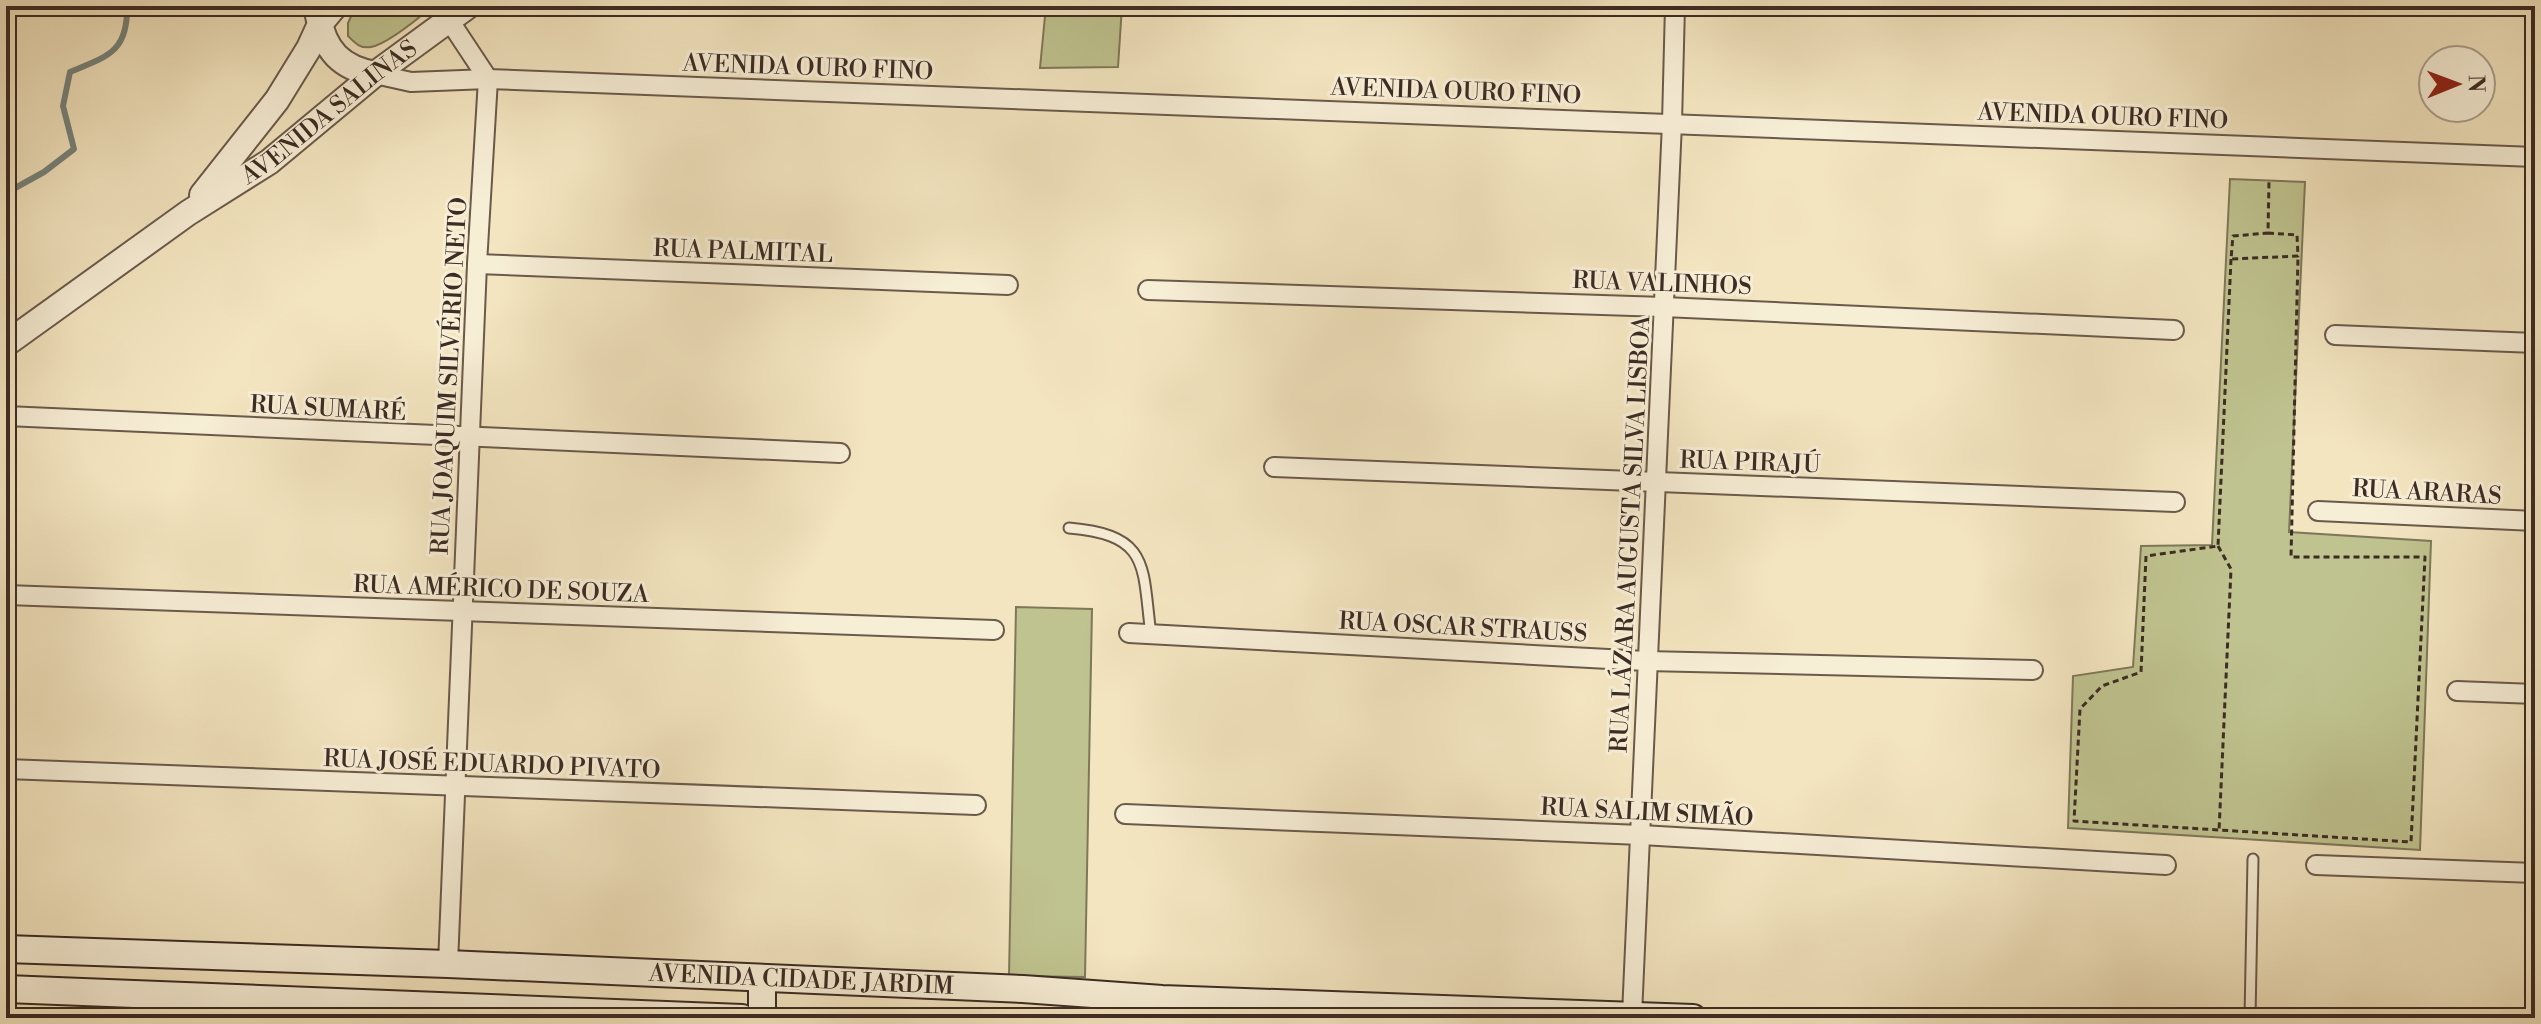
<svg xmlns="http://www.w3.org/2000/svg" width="2541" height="1024" viewBox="0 0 2541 1024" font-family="'Libre Bodoni',serif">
	<rect width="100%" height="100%" fill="#f3e5c0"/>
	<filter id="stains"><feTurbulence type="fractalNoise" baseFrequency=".0025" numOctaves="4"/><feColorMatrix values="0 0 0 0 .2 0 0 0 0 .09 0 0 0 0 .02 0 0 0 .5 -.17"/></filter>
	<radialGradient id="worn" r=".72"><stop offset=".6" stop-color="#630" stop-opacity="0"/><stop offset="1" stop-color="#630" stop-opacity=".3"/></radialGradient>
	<g fill="#bfc38f" stroke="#7e785a" stroke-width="2">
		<path d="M356,6H433C420,17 387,44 371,47C360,49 355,43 348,36V23Z"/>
		<path d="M1046,6H1122L1118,67L1040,68Z"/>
		<path d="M2230,179L2305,182L2289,532L2431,541L2420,850L2068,828L2073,676L2133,667L2141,546L2212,545Z"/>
		<path d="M1016,607L1092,609L1085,977L1009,976Z"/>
	</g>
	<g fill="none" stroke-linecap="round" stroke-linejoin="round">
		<path stroke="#76837d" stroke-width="6" d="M6,193L44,172L74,149L63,106L70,72C108,56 128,52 127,6"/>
		<defs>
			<g id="service">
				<path d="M1069,528C1151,535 1142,566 1151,635"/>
				<path d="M2250,1018L2253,859"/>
			</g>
			<g id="minor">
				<path d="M449,20L488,79"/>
				<path d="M375,74L411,82L488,79L2535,157"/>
				<path d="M477,264L1008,285"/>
				<path d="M1148,290L1664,307L2174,330"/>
				<path d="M2335,335L2535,343"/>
				<path d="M6,416L840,453"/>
				<path d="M1274,467L2175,502"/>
				<path d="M2318,511L2535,521"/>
				<path d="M6,595L994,630"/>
				<path d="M1129,633L1646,661L2033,670"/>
				<path d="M2457,691L2535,694"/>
				<path d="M6,769L976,805"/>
				<path d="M1125,814L1641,835L2166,865"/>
				<path d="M2316,865L2535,873"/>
				<path d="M448,964L477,264L488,79"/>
				<path d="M1632,1015L1672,123L1675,6"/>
			</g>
			<g id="tertiary">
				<path d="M318,16C325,51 341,68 375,74"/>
				<path d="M202,195L277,100L309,48L320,24L335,6"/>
				<path id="s1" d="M6,344L188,213L269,162L375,74L468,6"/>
			</g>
			<g id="secondary">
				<path id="s2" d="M6,949L448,964L1023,989L1162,999L1693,1018"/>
				<path d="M6,989L742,1018"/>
				<path d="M762,1018V978"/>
			</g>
		</defs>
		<use href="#service" stroke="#6a5a4b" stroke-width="13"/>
		<use href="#minor" stroke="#6a5a4b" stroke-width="22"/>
		<use href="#tertiary" stroke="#6a5a4b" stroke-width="28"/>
		<use href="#secondary" stroke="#3c2c24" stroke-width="30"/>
		<g stroke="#3c2c24" stroke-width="3" stroke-dasharray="6 4" stroke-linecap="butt">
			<path d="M2268,233L2297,235L2298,256L2231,259L2233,236L2268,233L2269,181"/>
			<path d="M2231,259L2218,546L2146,556L2141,672L2102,686L2080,709L2074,821L2411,842L2425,557H2291L2298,256"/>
			<path d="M2218,546L2231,569L2219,831"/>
		</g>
		<use href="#service" stroke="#f7eed6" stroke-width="9"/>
		<use href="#minor" stroke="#f7eed6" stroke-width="18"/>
		<use href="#tertiary" stroke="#f7eed6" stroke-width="24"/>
		<use href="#secondary" stroke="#f7eed6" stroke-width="26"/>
	</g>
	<g text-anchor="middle" stroke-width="6" stroke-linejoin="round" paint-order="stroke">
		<g font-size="24" fill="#3c2c24" stroke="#f7eed6">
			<text transform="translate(808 67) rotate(2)" y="8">AVENIDA OURO FINO</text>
			<text transform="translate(1456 91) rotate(2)" y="8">AVENIDA OURO FINO</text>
			<text dy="8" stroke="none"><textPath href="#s1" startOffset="398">AVENIDA SALINAS</textPath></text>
			<text transform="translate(2103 116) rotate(2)" y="8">AVENIDA OURO FINO</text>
			<text transform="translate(743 251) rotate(2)" y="8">RUA PALMITAL</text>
			<text transform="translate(1662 283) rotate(2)" y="8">RUA VALINHOS</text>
			<text transform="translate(449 376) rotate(-87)" y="8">RUA JOAQUIM SILVÉRIO NETO</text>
			<text transform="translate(328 408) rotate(3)" y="8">RUA SUMARÉ</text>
			<text transform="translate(1750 462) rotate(2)" y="8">RUA PIRAJÚ</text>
			<text transform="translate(2427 492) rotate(3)" y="8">RUA ARARAS</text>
			<text transform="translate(1630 534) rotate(-87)" y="8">RUA LÁZARA AUGUSTA SILVA LISBOA</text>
			<text transform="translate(501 589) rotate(2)" y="8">RUA AMÉRICO DE SOUZA</text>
			<text transform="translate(1463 627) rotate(3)" y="8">RUA OSCAR STRAUSS</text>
			<text transform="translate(492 764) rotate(2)" y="8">RUA JOSÉ EDUARDO PIVATO</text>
			<text transform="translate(1647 812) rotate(3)" y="8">RUA SALIM SIMÃO</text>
			<text dy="8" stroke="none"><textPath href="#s2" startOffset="796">AVENIDA CIDADE JARDIM</textPath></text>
		</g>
	</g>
	<rect width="2541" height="1024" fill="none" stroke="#f3e5c0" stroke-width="32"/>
	<rect x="8" y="8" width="2525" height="1008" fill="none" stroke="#3c2c24" stroke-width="4"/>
	<rect x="16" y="16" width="2509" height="992" fill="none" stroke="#3c2c24" stroke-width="2"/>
	<g transform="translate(2457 84) rotate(89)"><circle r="38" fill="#f7eed6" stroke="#aca08f" stroke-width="2"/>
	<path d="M0-6L14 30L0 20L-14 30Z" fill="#8f2418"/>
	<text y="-12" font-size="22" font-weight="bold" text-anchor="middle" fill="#3c2c24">N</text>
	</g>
	<rect width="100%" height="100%" filter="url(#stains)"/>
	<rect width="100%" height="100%" fill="url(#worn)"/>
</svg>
